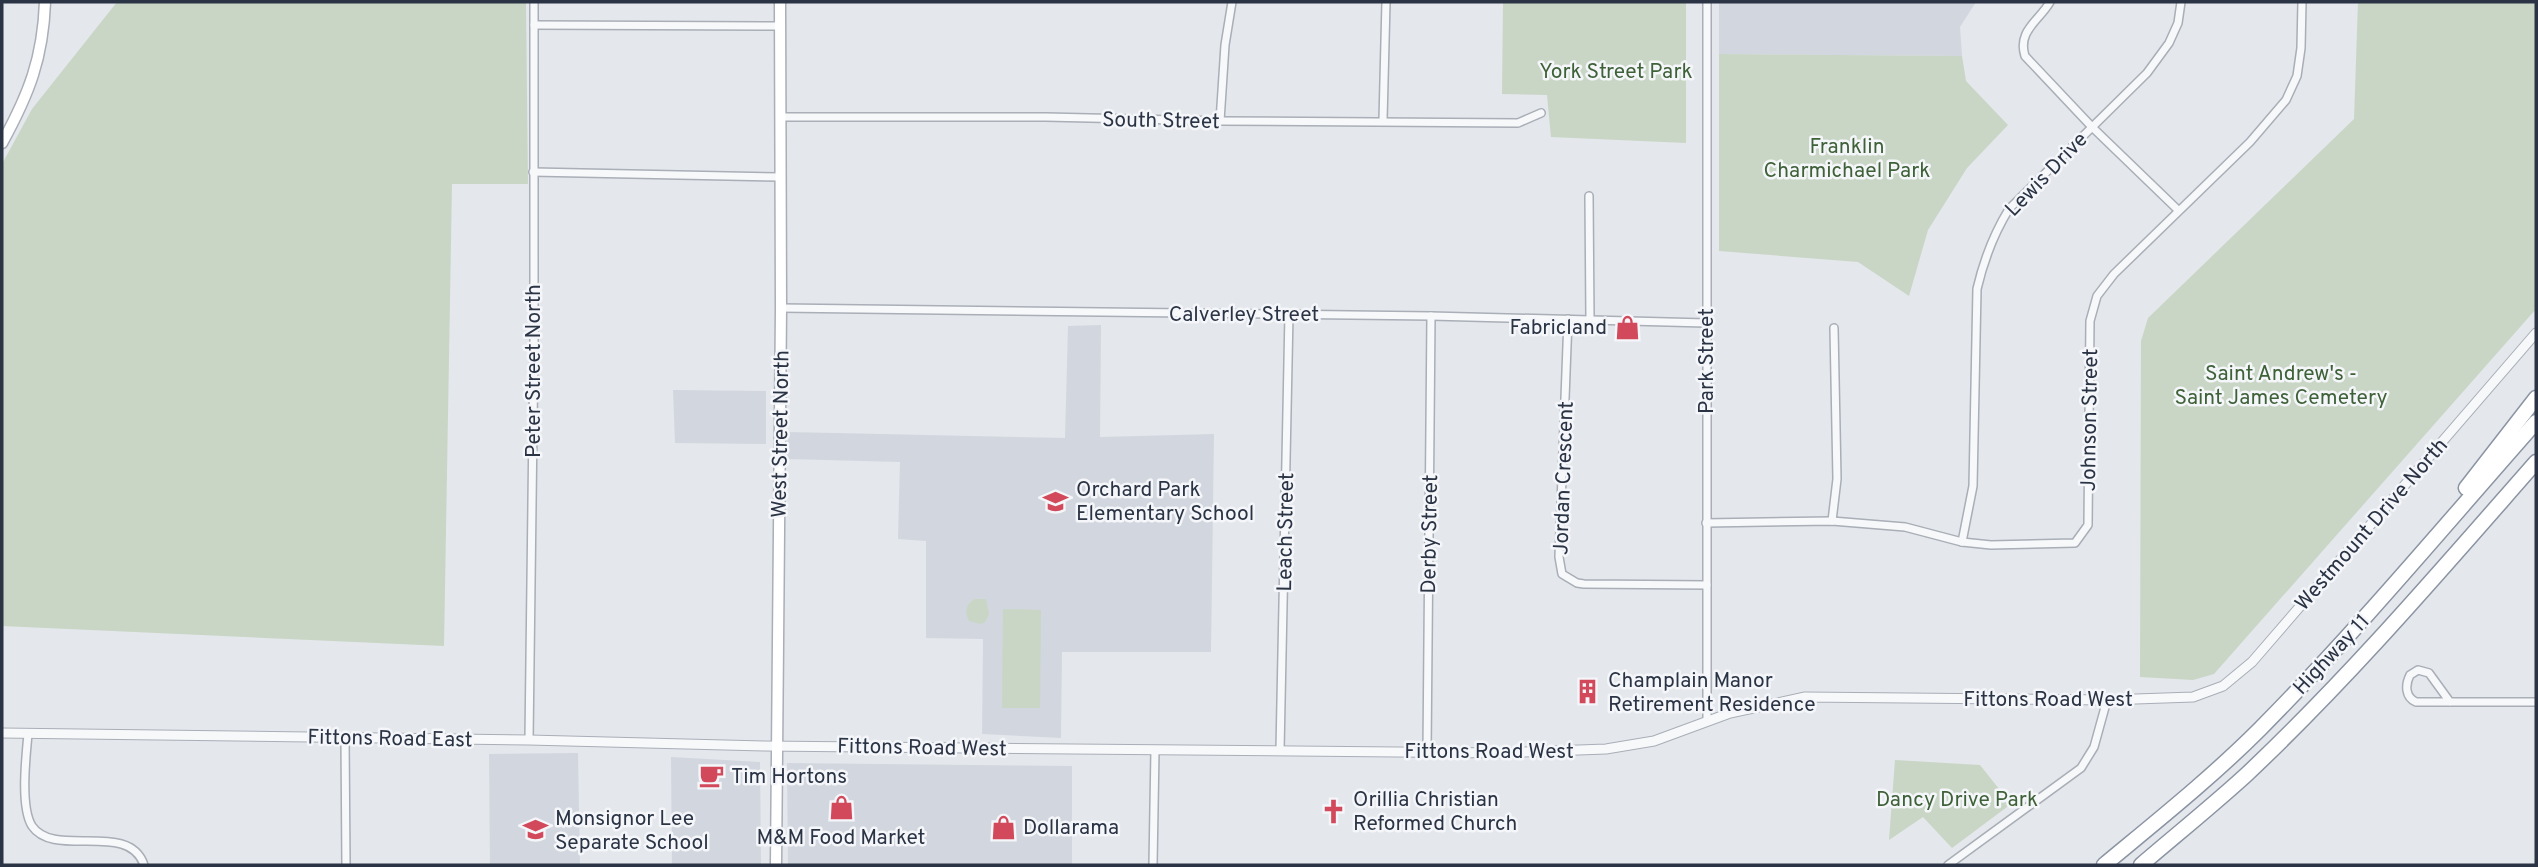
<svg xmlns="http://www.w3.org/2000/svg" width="2538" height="867" viewBox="0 0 2538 867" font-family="Overpass,sans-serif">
	<rect width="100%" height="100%" fill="#e4e7ec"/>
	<g fill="#d2d6de">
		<path d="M1719,2H1976L1960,27L1962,56L1719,54Z"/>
		<path d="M1101,325L1100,437L1214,434L1211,652H1062L1061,738L982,734L983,639L926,638V541L898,539L900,462L787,459L788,432L1065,438L1068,326Z"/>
		<path d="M673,390L766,391V444L675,443Z"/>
		<path d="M578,753L580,865H490L489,754Z"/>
		<path d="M671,757L760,762L761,865H672Z"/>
		<path d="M787,763L1072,766V865H788Z"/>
	</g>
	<g fill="#c9d6c5">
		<path d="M117,2H526L528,184H452L444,646L2,626V164L32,109Z"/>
		<path d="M1503,2H1686V143L1551,137L1547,95L1502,94Z"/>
		<path d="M2358,2H2536V309L2214,674L2193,680L2140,677L2141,341L2148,318L2354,119Z"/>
		<path d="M1719,54L1962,56L1966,81L2008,125L1967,168L1928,230L1909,296L1858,262L1719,251Z"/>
		<path d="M975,599H986L989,614L985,622L980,624L969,621C965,613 965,604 975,599Z"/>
		<path d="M1003,609L1041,610L1040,708H1002Z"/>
		<path d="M1895,760L1980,765L2011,804L1952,848L1923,817L1889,840Z"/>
	</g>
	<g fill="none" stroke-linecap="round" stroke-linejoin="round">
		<defs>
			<g id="minor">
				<path d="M1707,2V720"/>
				<path d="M2050,2C2039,21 2017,31 2025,56L2092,127L2178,210"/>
				<path d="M534,25L780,26"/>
				<path d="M780,117H1046L1220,121L1518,123L1541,113"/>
				<path d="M1383,120L1386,2"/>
				<path d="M1220,121L1225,45L1232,2"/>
				<path d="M533,172L780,177"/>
				<path d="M1589,196L1590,320"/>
				<path d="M781,308L1431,316L1706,323"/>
				<path d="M1568,319L1559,557L1562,574L1577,583L1584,584L1707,585"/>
				<path d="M1832,521L1837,479L1834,328"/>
				<path d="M1706,523L1832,521L1905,527L1962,542L1991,545L2075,543L2088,525L2090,321L2097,296L2114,274L2250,142L2286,100L2297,76L2301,48L2302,2"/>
				<path d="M1962,542L1973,486L1977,289C1984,259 1993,235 2009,209L2147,73L2169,43L2178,23L2181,2"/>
				<path d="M2450,702L2429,673L2418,670L2410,675C2405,685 2405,697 2416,702H2536"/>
				<path d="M28,734C26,756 20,807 32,826C54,859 129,820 144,865"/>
				<path d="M345,737L346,865"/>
				<path d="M529,740L534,346V2"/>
				<path d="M1280,750L1289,314"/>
				<path d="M1427,752L1431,316"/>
				<path d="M1153,865L1155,750"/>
				<path d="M1948,865L2081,768L2094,747L2107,700"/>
			</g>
			<path id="tertiary" d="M2,733L529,740L764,746L1499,753L1606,749L1654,741L1730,713L1805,697L2107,700L2193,697L2223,686L2252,662L2536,333"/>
			<g id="secondary">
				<path d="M2,143C29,94 43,58 45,2"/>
				<path d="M776,865L781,308L780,2"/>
			</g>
			<g id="motorway">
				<path d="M2466,488L2536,398"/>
				<path d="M2104,865C2157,821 2211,778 2260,729C2357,631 2445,525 2536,422"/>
				<path d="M2141,865C2176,835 2212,806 2246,775C2350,677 2442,569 2536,462"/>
			</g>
		</defs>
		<use href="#minor" stroke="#a9aeb7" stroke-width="10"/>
		<use href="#tertiary" stroke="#a9aeb7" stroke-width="11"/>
		<use href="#secondary" stroke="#a9aeb7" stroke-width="13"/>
		<use href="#motorway" stroke="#8b94a3" stroke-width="17"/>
		<use href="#minor" stroke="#f7f8fa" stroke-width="7"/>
		<use href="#tertiary" stroke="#f7f8fa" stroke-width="9"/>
		<use href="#secondary" stroke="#fff" stroke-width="10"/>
		<use href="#motorway" stroke="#fff" stroke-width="14"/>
	</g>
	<defs>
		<symbol id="shop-bare" viewBox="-9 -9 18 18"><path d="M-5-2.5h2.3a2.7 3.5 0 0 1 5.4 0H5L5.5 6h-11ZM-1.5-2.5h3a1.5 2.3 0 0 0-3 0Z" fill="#d1495b" stroke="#f4f6f9" stroke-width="2.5" paint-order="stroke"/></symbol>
		<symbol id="school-bare" viewBox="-9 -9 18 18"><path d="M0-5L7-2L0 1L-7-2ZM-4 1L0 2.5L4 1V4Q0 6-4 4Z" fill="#d1495b" stroke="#f4f6f9" stroke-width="2.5" paint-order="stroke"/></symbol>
		<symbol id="building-bare" viewBox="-9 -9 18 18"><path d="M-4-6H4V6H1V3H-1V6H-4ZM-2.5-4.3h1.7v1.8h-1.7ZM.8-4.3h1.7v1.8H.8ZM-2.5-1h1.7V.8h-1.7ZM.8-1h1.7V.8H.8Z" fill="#d1495b" stroke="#f4f6f9" stroke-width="2.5" paint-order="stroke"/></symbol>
		<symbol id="cafe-bare" viewBox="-9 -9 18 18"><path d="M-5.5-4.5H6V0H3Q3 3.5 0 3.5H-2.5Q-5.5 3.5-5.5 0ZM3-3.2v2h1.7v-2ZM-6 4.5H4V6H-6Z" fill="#d1495b" stroke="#f4f6f9" stroke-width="2.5" paint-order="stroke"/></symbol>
		<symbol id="church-bare" viewBox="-9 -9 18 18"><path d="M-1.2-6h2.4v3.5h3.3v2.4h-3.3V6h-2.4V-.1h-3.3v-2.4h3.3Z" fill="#d1495b" stroke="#f4f6f9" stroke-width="2.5" paint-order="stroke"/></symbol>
	</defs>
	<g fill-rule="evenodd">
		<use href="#shop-bare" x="1610" y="310" width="35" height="35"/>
		<use href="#school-bare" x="1038" y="484" width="35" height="35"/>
		<use href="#building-bare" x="1570" y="674" width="35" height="35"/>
		<use href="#cafe-bare" x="694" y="758" width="35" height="35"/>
		<use href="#shop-bare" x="824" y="790" width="35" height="35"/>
		<use href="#church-bare" x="1316" y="794" width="35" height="35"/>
		<use href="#shop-bare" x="986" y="810" width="35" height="35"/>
		<use href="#school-bare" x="518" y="812" width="35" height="35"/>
	</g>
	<g text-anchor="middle" stroke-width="5" stroke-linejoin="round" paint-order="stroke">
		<g font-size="21" fill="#3f6138" stroke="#f4f6f9">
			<text x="1616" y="78">York Street Park</text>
			<text x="1847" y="153">Franklin<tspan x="1847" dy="24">Charmichael Park</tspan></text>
			<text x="2281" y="380">Saint Andrew's -<tspan x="2281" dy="24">Saint James Cemetery</tspan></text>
			<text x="1957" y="806">Dancy Drive Park</text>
		</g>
		<g font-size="21" fill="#2b3445" stroke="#f4f6f9">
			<text transform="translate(1161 120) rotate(1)" y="7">South Street</text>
			<text transform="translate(2046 174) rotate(-46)" y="7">Lewis Drive</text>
			<text x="1244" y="321">Calverley Street</text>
			<text transform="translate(1706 361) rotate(-90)" y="7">Park Street</text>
			<text transform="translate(533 371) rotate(-90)" y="7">Peter Street North</text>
			<text transform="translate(2089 420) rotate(-89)" y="7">Johnson Street</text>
			<text transform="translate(780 434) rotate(-89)" y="7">West Street North</text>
			<text transform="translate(1563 478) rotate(-88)" y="7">Jordan Crescent</text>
			<text transform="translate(2371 524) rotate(-49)" y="7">Westmount Drive North</text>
			<text transform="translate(1285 532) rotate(-89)" y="7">Leach Street</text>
			<text transform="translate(1429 534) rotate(-89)" y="7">Derby Street</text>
			<text transform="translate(2331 654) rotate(-47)" y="7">Highway 11</text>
			<text x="2048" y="706">Fittons Road West</text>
			<text transform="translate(390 738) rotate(1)" y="7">Fittons Road East</text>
			<text transform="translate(922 747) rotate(1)" y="7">Fittons Road West</text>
			<text x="1489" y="758">Fittons Road West</text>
		</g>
		<g font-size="21" fill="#2b3445" stroke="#f4f6f9" text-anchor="start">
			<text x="1607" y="334" text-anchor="end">Fabricland</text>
			<text x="1076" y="496">Orchard Park<tspan x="1076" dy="24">Elementary School</tspan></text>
			<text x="1608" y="687">Champlain Manor<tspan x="1608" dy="24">Retirement Residence</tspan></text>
			<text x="731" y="783">Tim Hortons</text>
			<text x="1353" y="806">Orillia Christian<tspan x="1353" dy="24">Reformed Church</tspan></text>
			<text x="555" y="825">Monsignor Lee<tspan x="555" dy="24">Separate School</tspan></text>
			<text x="1023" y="834">Dollarama</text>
			<text x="841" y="844" text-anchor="middle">M&amp;M Food Market</text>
		</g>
	</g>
	<rect width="2538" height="867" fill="none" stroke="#2b3445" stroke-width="7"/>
</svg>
